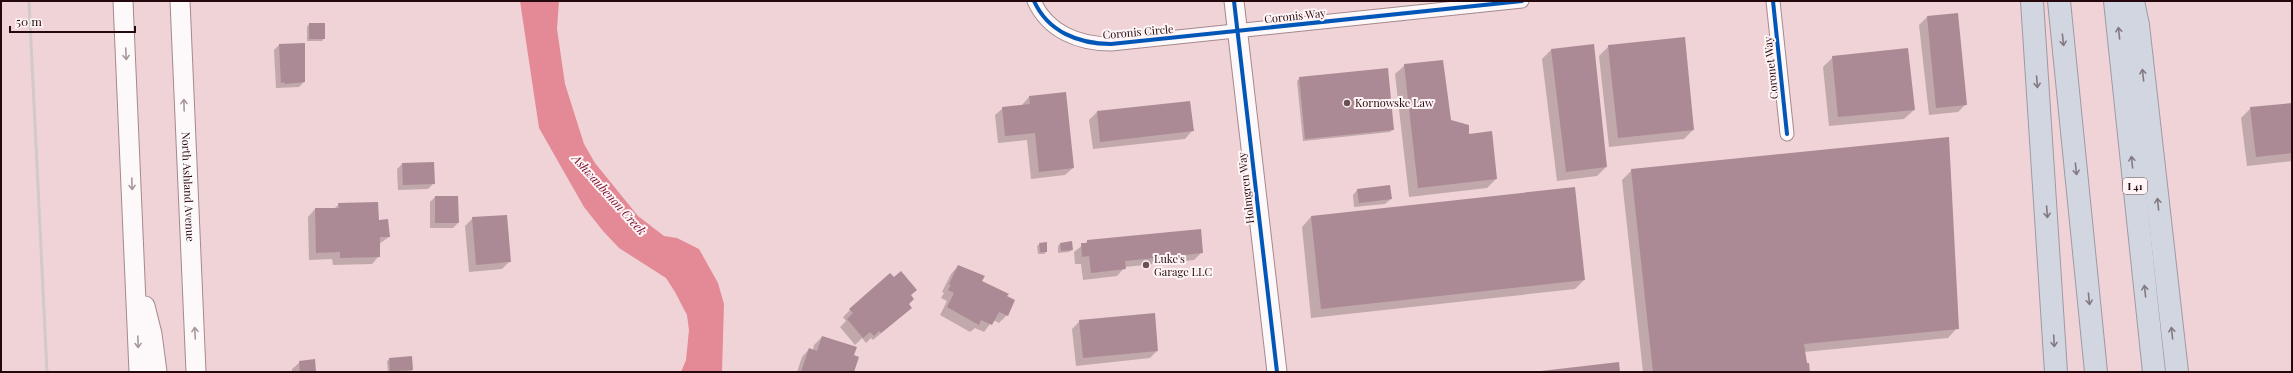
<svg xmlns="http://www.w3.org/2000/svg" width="2293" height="373" viewBox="0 0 2293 373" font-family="'Playfair Display',serif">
	<rect width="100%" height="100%" fill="#f0d3d6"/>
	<path fill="#e38a96" d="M520,1H559L557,29L565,84L584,144L595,163L638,216L664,236L677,238L699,249L718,283L724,304L722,372H681L686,360L689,330L687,315L675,292L666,278L619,248L603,231L584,207L539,128Z"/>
	<g fill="#0003">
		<path d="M1957,14L1966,104L1958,112L1929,115L1919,25L1927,17Z"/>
		<path d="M309,24L324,38L322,41H307V27Z"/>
		<path d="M279,45L304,82L299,87L276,88L274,50Z"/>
		<path d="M1609,46L1693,130L1684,139L1609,147L1599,56Z"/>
		<path d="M1551,50L1606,167L1597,176L1557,181L1542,59Z"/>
		<path d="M1833,57L1914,110L1904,119L1829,126L1823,67Z"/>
		<path d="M1405,65L1450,121L1469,135L1496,179L1487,188L1409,197L1395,74Z"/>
		<path d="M1300,78L1393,129L1390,132L1303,141L1297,81Z"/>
		<path d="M1065,93L1073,168L1065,175L1031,179L1027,140L998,143L995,115L1003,108L1021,106L1029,97Z"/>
		<path d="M2292,104V161L2247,166L2241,118L2251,108Z"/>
		<path d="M1097,112L1192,131L1185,139L1093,149L1089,120Z"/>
		<path d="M402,164L434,183L428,189L398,190L397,169Z"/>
		<path d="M1632,170L1957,328L1948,338L1804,352L1806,364L1809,372H1643L1622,180Z"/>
		<path d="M1358,189L1391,199L1385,204L1354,207L1353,195Z"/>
		<path d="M435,197L458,223L453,228H430V202Z"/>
		<path d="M339,204L378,221L389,237L379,244V256L372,264L333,265L332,259L309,260L308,217L315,209H334Z"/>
		<path d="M1311,217L1584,280L1575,289L1311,318L1302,227Z"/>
		<path d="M473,218L510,261L502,269L469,272L465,226Z"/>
		<path d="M1088,241L1202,252L1194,260L1125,267L1117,276L1083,280L1081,264H1075L1074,252Z"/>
		<path d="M1071,242L1072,250L1069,252L1058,253V246L1060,244Z"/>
		<path d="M1040,244L1046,252L1044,254H1038L1037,246Z"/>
		<path d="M958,266L981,282L1007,315L999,323L993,320L984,332L975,328L970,332L940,315L947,301L941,298L944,293L942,292L951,274Z"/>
		<path d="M910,295L903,315L873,340L871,338L866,343L862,338L855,345L840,327L846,321L843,317L850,310Z"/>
		<path d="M1080,321L1157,351L1150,358L1076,366L1072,329Z"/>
		<path d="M822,337L853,356V372H797L802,357L809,349L813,350L814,345Z"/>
		<path d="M390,359L412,370L410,372H388L387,361Z"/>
		<path d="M300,362L315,372H292V369Z"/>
	</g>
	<g fill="#ab8a96">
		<path d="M1958,13L1967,105L1936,108L1927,16Z"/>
		<rect x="309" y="23" width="16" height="16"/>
		<path d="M1685,37L1694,130L1618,138L1608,45Z"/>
		<path d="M305,43V82L285,84L284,82L281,83L279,44Z"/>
		<path d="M1594,44L1607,167L1566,172L1551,49Z"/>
		<path d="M1908,48L1915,110L1838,117L1832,56Z"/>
		<path d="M1443,60L1451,120L1469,125V134L1492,131L1497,179L1418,188L1404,64Z"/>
		<path d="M1388,68L1394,130L1305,139L1299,77Z"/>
		<path d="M1066,92L1074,168L1039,172L1035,133L1005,136L1002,107L1030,104L1029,96Z"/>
		<path d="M1190,101L1194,131L1100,142L1097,111Z"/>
		<path d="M2292,103V153L2256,157L2250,107Z"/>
		<path d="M1949,137L1959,329L1804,344L1807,363H1809L1810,372H1653L1631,169Z"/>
		<path d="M434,162L435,184L403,185L402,163Z"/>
		<path d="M1390,185L1392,199L1359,203L1357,189Z"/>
		<path d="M1575,187L1585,280L1321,309L1311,216Z"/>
		<path d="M435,196H458L459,223H435Z"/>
		<path d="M378,202L379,220L388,219L390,237H380V257L340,258V252L316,253L315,208H339L338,203Z"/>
		<path d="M507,215L511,262L476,265L472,217Z"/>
		<path d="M1201,229L1203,253L1125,261L1126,269L1091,273L1089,256L1082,257L1081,243H1087V240Z"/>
		<path d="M1072,241L1073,250L1061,251L1060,243Z"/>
		<path d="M1047,242V252H1040L1039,243Z"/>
		<path d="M958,265L985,276L982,281L1009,294L1007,296L1015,300L1008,316L999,312L992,325L981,320L979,325L947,307L954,293L948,290L951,285L949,284Z"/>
		<path d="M901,271L917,290L911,295L914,299L909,304L912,308L881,333L879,331L874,336L870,332L863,338L847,319L853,313L849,309L890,273L894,277Z"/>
		<path d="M1155,313L1158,351L1083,358L1079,320Z"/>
		<path d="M822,336L857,347L854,355L859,357L854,372H801L809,348L817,351Z"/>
		<path d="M412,356L413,370L390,371L389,358Z"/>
		<path d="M315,359L316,372H300L299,361Z"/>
		<path d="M1619,362L1620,372H1541V371Z"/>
	</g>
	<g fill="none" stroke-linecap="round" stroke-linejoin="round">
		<defs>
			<g id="street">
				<path d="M1034,1C1048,32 1079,44 1111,44L1522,1"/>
				<path d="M1773,1L1787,134"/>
			</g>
			<g id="secondary">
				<path d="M123,1L139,372"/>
				<path id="s1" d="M180,1L196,372"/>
				<path d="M1234,1L1277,372"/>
				<path d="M145,306L152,334L157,372"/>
			</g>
			<g id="highway">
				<path d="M2032,1L2056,372"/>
				<path d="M2059,1L2096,372"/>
				<path d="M2115,1L2154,372"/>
				<path d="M2133,1L2138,25L2177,372"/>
			</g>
		</defs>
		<use href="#street" stroke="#a4898c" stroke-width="15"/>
		<use href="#secondary" stroke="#a4898c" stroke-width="21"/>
		<use href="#highway" stroke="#9f99a5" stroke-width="24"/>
		<use href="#street" stroke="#fdf8f9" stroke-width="13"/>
		<use href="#secondary" stroke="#fdf8f9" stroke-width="19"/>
		<use href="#highway" stroke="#d1d6e0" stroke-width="22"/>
		<path stroke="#d2c9ca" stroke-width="3" d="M29,1L47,372"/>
		<defs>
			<g id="cycleway">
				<path d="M1034,1C1048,32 1079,44 1111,44L1522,1"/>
				<path d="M1234,1L1277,372"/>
				<path d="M1773,1L1787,134"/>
			</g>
		</defs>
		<use href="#cycleway" stroke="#fff5f6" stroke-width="6"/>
		<use href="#cycleway" stroke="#0057b8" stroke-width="4"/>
	</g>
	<defs><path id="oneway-shaft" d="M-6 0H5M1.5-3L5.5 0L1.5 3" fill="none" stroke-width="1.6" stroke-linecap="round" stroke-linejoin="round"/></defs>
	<g stroke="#847981">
		<use href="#oneway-shaft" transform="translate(2119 33) rotate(-96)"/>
		<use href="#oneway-shaft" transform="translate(2063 40) rotate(84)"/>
		<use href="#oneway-shaft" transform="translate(2143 75) rotate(-96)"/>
		<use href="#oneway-shaft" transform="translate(2037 82) rotate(86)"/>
		<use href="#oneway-shaft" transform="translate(2132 162) rotate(-96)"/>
		<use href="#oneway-shaft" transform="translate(2076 169) rotate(84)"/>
		<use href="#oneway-shaft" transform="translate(2158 204) rotate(-96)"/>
		<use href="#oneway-shaft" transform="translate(2047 212) rotate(86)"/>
		<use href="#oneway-shaft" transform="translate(2145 291) rotate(-96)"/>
		<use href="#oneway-shaft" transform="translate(2089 299) rotate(84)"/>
		<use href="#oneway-shaft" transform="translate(2172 333) rotate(-96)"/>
		<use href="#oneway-shaft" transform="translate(2054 341) rotate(87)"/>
	</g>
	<g stroke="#a7989b">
		<use href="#oneway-shaft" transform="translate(126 54) rotate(87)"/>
		<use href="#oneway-shaft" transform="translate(184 105) rotate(-92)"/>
		<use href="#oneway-shaft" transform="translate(132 184) rotate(88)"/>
		<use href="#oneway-shaft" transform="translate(195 333) rotate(-93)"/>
		<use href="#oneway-shaft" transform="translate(138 342) rotate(88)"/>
	</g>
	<g fill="#6c4f53" stroke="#fff5f6" stroke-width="1.5">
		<circle cx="1347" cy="103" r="4"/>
		<circle cx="1146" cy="265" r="4"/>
	</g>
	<g text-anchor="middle" stroke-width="4" stroke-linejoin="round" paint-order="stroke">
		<rect fill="#fff5f6" stroke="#664f53" stroke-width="1" x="2123" y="178" width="24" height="16" rx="3"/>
		<g font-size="10" font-weight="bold" fill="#25080d">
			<text x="2135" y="190">I 41</text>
		</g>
		<g font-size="11" fill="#25080d" stroke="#fff5f6">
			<text transform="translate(1295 16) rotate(-6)" y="4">Coronis Way</text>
			<text transform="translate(1138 32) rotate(-5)" y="4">Coronis Circle</text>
			<text transform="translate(1771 68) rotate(-96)" y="4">Coronet Way</text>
			<text dy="4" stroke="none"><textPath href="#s1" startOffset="186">North Ashland Avenue</textPath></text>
			<text transform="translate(1246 188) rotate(-97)" y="4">Holmgren Way</text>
		</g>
		<g font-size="11" fill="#25080d" stroke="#fff5f6" text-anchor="start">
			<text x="1355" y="107">Kornowske Law</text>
			<text x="1154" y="263">Luke's<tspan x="1154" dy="13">Garage LLC</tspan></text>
		</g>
		<g font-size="12" font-style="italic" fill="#7b0f2d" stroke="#fff5f6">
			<text transform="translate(609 195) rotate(48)" y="4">Ashwaubenon Creek</text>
		</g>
	</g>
	<rect width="2293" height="373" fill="none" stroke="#25080d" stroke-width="4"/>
	<path d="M10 26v6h125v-6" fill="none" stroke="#25080d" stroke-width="2"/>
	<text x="16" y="26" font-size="12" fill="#25080d" stroke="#fff5f6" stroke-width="3" paint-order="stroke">50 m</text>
</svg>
